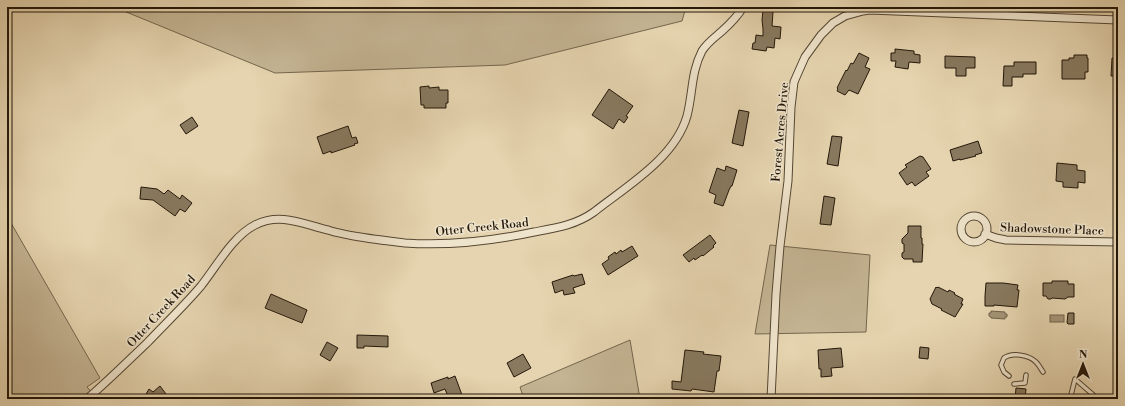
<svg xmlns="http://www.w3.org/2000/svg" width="1125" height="406" viewBox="0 0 1125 406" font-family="'Libre Bodoni',serif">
	<rect width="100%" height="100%" fill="#e5d4af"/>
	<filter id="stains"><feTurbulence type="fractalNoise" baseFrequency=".005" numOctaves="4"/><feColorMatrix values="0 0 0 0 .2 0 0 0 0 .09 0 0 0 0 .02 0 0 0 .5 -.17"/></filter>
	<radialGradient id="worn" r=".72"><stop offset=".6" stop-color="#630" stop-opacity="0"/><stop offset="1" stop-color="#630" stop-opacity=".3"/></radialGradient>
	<g fill="#c4b493" stroke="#74664e">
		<path d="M114,7H686L682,21L505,65L275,73Z"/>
		<path d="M7,216L100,378L87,387L98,399H7Z"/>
		<path d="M770,245L870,255L866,332L755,334Z"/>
		<path d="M630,340L640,399H524L520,387Z"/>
	</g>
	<g fill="#a39477" stroke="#70624b">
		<path d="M991,311L1005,312V314H1007V317H1005V319L991,318V317L989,316V313H991Z"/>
		<rect x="1050" y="315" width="14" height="7"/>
	</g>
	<g fill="#88795f" stroke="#231709">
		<path d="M763,10L773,12L772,26L781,27L780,39L775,38L774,48L767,47L766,51L752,49L753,43H755L756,35L763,36V29L762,20Z"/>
		<path d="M895,49L914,51V54L920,55V63L909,62L908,69L895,67L896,61H891V53H895Z"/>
		<path d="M859,53L869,58L865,67L870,69L858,94L849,90L845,95L837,91L838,89L837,88L846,70L847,71L851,63L853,64Z"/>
		<path d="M1074,55H1087V58H1088V72H1085V79H1062V60H1069V58H1074Z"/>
		<path d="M945,56L975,57V68H966V76H956V68H945Z"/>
		<path d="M1112,58H1118V76H1111Z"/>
		<path d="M1014,62H1036V74H1023V77H1012V86H1003L1004,66H1014Z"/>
		<path d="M429,86V88L439,87V90H448V103H446V108H424V105H421L420,87Z"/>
		<path d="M609,89L633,106L626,116L628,117L624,123L619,119L613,129L592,115Z"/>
		<path d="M739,110L749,112L743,146L732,143Z"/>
		<path d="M192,117L198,126L186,134L180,125Z"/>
		<path d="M348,126L352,138L356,137L358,143L354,144L355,145L331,153V151L323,154L317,137Z"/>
		<path d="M832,136L842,137L838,166L827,164Z"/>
		<path d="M978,141L982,153L975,155L976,156L960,160V159L953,161L950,150Z"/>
		<path d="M920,156L923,157L931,169L926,172L929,176L915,186L912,182L907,185L899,173L907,167L905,165Z"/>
		<path d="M1057,163L1077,165V170L1085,171V183L1078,182V188L1063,187V182L1056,181Z"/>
		<path d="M726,166L737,170L732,186H731L729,190L723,206L714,203L716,195L709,192L717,168L725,171Z"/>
		<path d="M141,187L157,189L164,194L168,190L180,199L182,195L192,203L185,212L180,209L175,216L153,200L140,199Z"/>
		<path d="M824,196L835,198L831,225L820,224Z"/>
		<path d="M908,226H921V238H922V244H923L922,262H913V259H904L902,257V253L904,252V244L902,243V239L908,233Z"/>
		<path d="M710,235L716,243L713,246L714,247L703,256L702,255L695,260L694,258L689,262L683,255Z"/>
		<path d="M632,246L638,256L608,275L602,264L609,259L608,257L615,252L616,254L621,250L622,252Z"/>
		<path d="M582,274L585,284L573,288L575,293L564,295L563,290L555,293L552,282L573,275L574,276Z"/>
		<path d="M1052,281H1068V284H1074V297H1068L1065,299L1052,298L1051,299H1048L1046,296H1043V283H1052Z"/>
		<path d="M986,283H1003L1018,285L1017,290H1019L1017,307L994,305V306H985V296Z"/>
		<path d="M936,287L937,288L938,287L948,292L949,290L955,293L954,294L963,299L961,304H963L955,317L941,310L942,309L932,304L930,299Z"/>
		<path d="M271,294L307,310L302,323L265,308Z"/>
		<path d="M1068,313H1074V324H1068L1067,323Z"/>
		<path d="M357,335L388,336V347L364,346V348H357Z"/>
		<path d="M327,342L338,348L330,361L320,355Z"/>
		<path d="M920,347L929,348L928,359L919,358Z"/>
		<path d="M841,348L843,367L831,368L832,376L821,377V369H819L818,350Z"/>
		<path d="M685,350L704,352L703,354L721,356L719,371H717L714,392L692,389L691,391L672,389V381L681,382Z"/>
		<path d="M523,354L531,368L514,377L507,363Z"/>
		<path d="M455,376L462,395L449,399L445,389L434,393L431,383L448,377V379Z"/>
		<path d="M160,386L166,394L160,399H143L149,389L153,392Z"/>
		<path d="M1016,388L1026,389L1025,399H1015Z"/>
	</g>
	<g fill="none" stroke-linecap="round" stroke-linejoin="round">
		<defs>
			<g id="lane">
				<path d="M1009,376L1004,372L1001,365L1004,358C1012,352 1029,355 1036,362C1039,365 1041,369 1043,372"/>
				<path d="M1014,384L1025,383L1026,375"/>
				<path d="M1070,399L1075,379L1098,399"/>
			</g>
			<g id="street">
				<circle cx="974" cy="229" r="13"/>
				<path d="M985,234L996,238L1006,240L1118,242"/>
				<path d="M87,399C108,381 127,362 147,343C165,324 184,306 201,286C216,267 233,236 255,225C280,212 303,224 328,230C336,233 345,234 354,236C371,239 388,241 405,243C448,246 492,241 534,232C556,228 576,225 594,212C627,186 675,158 687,116C693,93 691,72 702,51C707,43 714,38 721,32C730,24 738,16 743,7"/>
				<path d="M771,399L776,294L780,246L788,181L791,107L794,82L797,75L805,57L821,35L833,23L845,16L863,11L870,10L1118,20"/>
			</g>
		</defs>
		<use href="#lane" stroke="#544632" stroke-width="5.5"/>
		<use href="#street" stroke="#544632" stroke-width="9"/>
		<use href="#lane" stroke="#eee3cb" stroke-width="3.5"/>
		<use href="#street" stroke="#eee3cb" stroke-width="7"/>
	</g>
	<g text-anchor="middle" stroke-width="3" stroke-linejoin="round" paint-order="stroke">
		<g font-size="12" fill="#231709" stroke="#eee3cb">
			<text transform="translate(780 132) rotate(-85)" y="4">Forest Acres Drive</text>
			<text transform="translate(482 227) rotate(-6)" y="4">Otter Creek Road</text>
			<text transform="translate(1052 229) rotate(2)" y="4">Shadowstone Place</text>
			<text transform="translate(161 311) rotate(-47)" y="4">Otter Creek Road</text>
		</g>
	</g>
	<rect width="1125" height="406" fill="none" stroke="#e5d4af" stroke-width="24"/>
	<rect x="8" y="8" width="1109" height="390" fill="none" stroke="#231709" stroke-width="2"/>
	<rect x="12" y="12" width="1101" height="382" fill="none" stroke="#231709"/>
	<g transform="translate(1083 364)" stroke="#eee3cb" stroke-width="3" paint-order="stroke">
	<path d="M0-3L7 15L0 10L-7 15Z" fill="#231709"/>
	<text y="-6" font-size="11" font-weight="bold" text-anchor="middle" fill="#231709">N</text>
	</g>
	<rect width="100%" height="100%" filter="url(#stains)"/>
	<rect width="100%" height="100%" fill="url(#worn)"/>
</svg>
